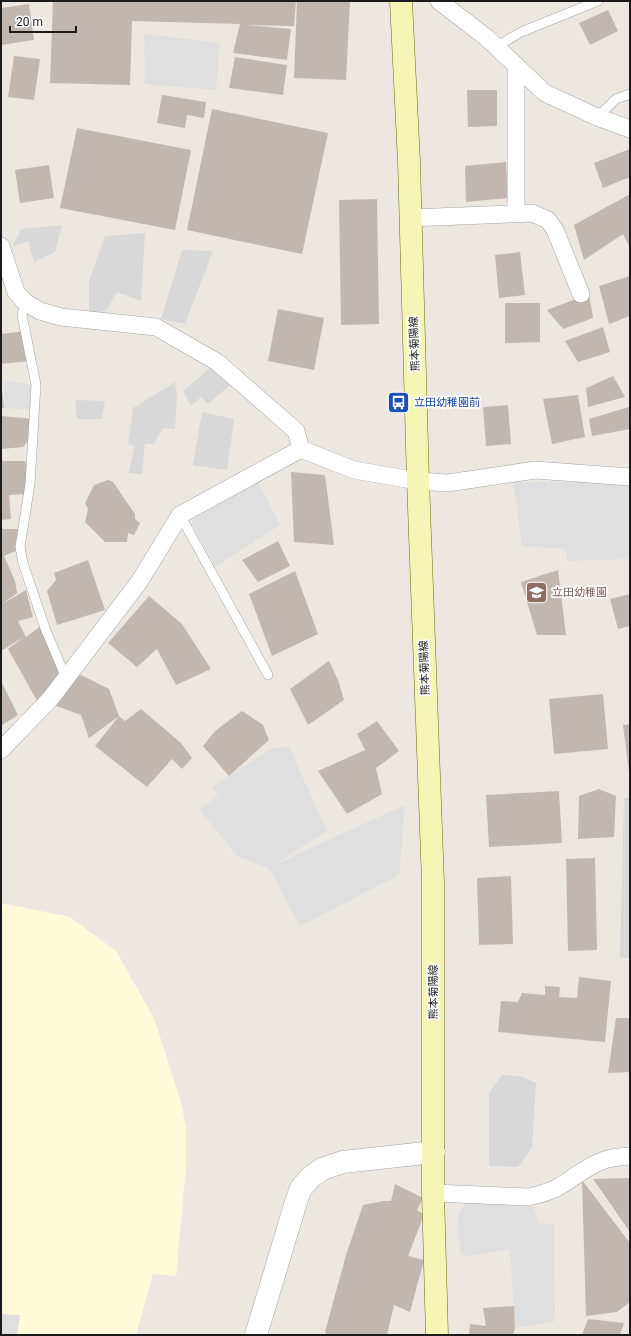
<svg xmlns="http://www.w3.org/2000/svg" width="631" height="1336" viewBox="0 0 631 1336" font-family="Roboto,'Noto Sans JP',sans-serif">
	<rect width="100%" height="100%" fill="#ece8e1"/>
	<g fill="#d9d8d8">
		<path d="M62,225L55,252L34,262L28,241L12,247L21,229Z"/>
		<path d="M145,233L141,301L117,292L106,311L89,313V281L105,236Z"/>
		<path d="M182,250L213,251L185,324L161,319Z"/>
		<path d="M217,362L230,385L208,404L201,397L191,406L183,391Z"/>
		<path d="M175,382L177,398L175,429L163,428L154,444H145L142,474L129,473L134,446L128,444L133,408Z"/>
		<path d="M75,400L105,401L102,419H77Z"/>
		<path d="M202,412L234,419L227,470L193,465Z"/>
		<path d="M624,798H630V958H620Z"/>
		<path d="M502,1075L520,1076L536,1083L532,1148L518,1167L489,1166V1093Z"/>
	</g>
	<path fill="#fdfbda" d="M1,903L70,917L116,951L154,1018L181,1102L186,1129V1166L176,1276L153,1274L136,1335H1Z"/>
	<g fill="#dfdfdf">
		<path d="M144,34L220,43L216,90L145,84Z"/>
		<path d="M4,381L36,385L35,410L4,408Z"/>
		<path d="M257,480L280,525L215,567L191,521Z"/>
		<path d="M513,482H630V559L567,561L566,549L522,546Z"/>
		<path d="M289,747L327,831L272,866L405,805L399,875L300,926L269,868L237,856L199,809L218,796L212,787L272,748Z"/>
		<path d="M469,1197L511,1206L534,1207L538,1223L554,1224L555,1321L515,1328L510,1249L468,1256L460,1254L458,1214Z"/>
		<path d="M1,1314L20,1315L17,1335H1Z"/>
	</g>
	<g fill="#c0b7b1">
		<path d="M53,1H296L294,26L246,25L291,29L287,60L233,53L240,24L132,21L130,85L50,83Z"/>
		<path d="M297,1H350L346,80L294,78Z"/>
		<path d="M29,4L34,40L1,45V8Z"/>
		<path d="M608,10L618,31L590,45L579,23Z"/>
		<path d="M14,56L40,59L34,100L8,97Z"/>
		<path d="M235,57L287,65L283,95L229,88Z"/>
		<path d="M467,90H497V126L468,127Z"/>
		<path d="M162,95L206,102L204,118L187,115L185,128L157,123Z"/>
		<path d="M212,109L328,133L302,254L187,230Z"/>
		<path d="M77,128L191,150L175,230L60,208Z"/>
		<path d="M630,149V177L603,188L594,163Z"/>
		<path d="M506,162L508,198L466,202L465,166Z"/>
		<path d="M49,165L54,198L20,203L15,170Z"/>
		<path d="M630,194V248L623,234L584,260L574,225Z"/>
		<path d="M377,199L379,324L341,325L339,200Z"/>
		<path d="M520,252L525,295L499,298L495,255Z"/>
		<path d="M630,276V316L609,324L599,286Z"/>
		<path d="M589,294L593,318L563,329L547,310Z"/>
		<path d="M505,303H540V342L505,343Z"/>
		<path d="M278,309L324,318L314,370L268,361Z"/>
		<path d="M603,327L610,352L578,362L565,341Z"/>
		<path d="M25,331L29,361L1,364V334Z"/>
		<path d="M613,376L625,397L588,407L586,388Z"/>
		<path d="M1,388H2L4,408H1Z"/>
		<path d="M578,395L585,437L552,444L543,399Z"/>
		<path d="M508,405L511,444L486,446L483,407Z"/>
		<path d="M629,407L630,411V429L592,436L589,419Z"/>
		<path d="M1,416L34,419L33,435L23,447L1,449Z"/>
		<path d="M1,461H25L28,472L26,494L9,495L11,519L1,520Z"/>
		<path d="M291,472L325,475L334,545L294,542Z"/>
		<path d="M108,480L113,482L135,514V519L140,523L134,535L128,533L127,542H105L85,522L88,509L85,503L94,485Z"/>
		<path d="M1,529H19L18,550L4,556L15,581L17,593L2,604L26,590L33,617L18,621L26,637L41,626L63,676L40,706L8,649L24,637L1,651Z"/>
		<path d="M278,541L290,566L258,582L242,560Z"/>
		<path d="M88,560L105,610L57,625L47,591L56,580L54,573Z"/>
		<path d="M558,570L566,635H537L521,582Z"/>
		<path d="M295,571L318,634L272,656L249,594Z"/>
		<path d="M630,594V626L618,629L610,599Z"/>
		<path d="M149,596L182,624L211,669L176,685L157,649L137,667L108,643Z"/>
		<path d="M329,661L338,680L344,700L308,725L290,689Z"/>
		<path d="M79,674L109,689L119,716L89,738L81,715L56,706Z"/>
		<path d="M1,681L18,715L1,726Z"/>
		<path d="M603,694L608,749L554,754L549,699Z"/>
		<path d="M141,709L181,743L192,758L182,769L172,759L147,787L95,746L119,716L125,721Z"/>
		<path d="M242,711L263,725L269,740L229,776L203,746L216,730Z"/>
		<path d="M377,721L399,751L376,768L382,794L347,814L318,771L365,750L357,734Z"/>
		<path d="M630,724V772H629L623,725Z"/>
		<path d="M599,789L616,796L614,837L578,839L579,796Z"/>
		<path d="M559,791L562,843L489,847L486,795Z"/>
		<path d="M595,858L597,950L568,951L566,859Z"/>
		<path d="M511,876L513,944L479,945L477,878Z"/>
		<path d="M579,977L611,981L605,1042L498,1032L501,1001L518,1002L522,993L545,995V986L560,987L559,997L577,998Z"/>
		<path d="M616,1018H630V1072L608,1073Z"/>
		<path d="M629,1178L630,1193V1232L593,1179Z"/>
		<path d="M582,1180L630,1243V1302L617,1312L586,1316Z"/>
		<path d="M395,1184L423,1198L417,1210L424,1215L408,1256L424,1260L410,1312L394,1305L387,1335H327L325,1332L346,1255L363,1205L383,1201H391Z"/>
		<path d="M514,1306L515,1328L513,1335H469L470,1324L486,1326L483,1308Z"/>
		<path d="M588,1319L624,1323L620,1335H582Z"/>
	</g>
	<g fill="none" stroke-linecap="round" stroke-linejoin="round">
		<defs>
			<g id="service">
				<path d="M496,47L521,32L598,1"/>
				<path d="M597,117L616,99L630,94"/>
				<path d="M25,302L22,315L36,385L30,484L20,547L23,563L45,628L66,678"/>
				<path d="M180,515L268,675"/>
			</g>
			<g id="minor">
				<path d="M439,1L487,38L545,93L597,117L630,129"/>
				<path d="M516,66V214"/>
				<path d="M411,218L532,213L548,220L555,230L581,294"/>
				<path d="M1,246L16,292L25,302L40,311L61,317L156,327L217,362L296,431L301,449"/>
				<path d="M1,750L51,698L139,582L180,515L301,449L354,470L418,481L448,483L535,470L630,477"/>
				<path d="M433,1193L528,1197C538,1195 550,1192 560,1186C574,1178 587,1166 602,1161C611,1157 621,1157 630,1156"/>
			</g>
			<path id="tertiary" d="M256,1335L296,1202L301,1188L311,1177L322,1169L343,1162L434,1152"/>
			<path id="secondary" d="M401,1L409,162L418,481L433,883V1193L437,1335"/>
		</defs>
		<use href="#service" stroke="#a2a2a2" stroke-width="10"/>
		<use href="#minor" stroke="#a2a2a2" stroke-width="18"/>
		<use href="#tertiary" stroke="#a2a2a2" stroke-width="23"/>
		<use href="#secondary" stroke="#656a0a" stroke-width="23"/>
		<use href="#service" stroke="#fff" stroke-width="9"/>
		<use href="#minor" stroke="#fff" stroke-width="17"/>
		<use href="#tertiary" stroke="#fff" stroke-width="22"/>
		<use href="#secondary" stroke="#f5f5b6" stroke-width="22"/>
	</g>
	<defs>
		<symbol id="bus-square" viewBox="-11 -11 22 22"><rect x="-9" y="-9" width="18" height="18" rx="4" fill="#1a4fb4" stroke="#fff"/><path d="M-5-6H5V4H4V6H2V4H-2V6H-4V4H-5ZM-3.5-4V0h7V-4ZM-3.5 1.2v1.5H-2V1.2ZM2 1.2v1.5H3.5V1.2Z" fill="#fff"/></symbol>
		<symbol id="school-square" viewBox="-11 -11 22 22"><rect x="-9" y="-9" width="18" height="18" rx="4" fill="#8d6e63" stroke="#fff"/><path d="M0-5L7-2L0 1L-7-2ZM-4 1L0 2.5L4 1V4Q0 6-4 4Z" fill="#fff"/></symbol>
	</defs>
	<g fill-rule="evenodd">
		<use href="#bus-square" x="386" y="390" width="25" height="25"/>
		<use href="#school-square" x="524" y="580" width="25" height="25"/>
	</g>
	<g text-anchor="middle" stroke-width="3.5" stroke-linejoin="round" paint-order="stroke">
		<g font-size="11" fill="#1b1b1b" stroke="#fff">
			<text transform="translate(414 344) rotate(-92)" y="4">熊本菊陽線</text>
			<text transform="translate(424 668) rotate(-92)" y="4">熊本菊陽線</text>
			<text transform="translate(433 992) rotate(-90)" y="4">熊本菊陽線</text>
		</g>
		<g font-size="11" fill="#164399" stroke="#fff" text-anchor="start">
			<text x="414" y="406">立田幼稚園前</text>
		</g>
		<g font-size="11" fill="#785e54" stroke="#fff" text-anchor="start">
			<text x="552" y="596">立田幼稚園</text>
		</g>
	</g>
	<rect width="631" height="1336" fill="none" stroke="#1b1b1b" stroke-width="4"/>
	<path d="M10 26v6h66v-6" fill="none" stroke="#1b1b1b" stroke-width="2"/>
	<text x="16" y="26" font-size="12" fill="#1b1b1b" stroke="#ffffff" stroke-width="3" paint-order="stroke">20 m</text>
</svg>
